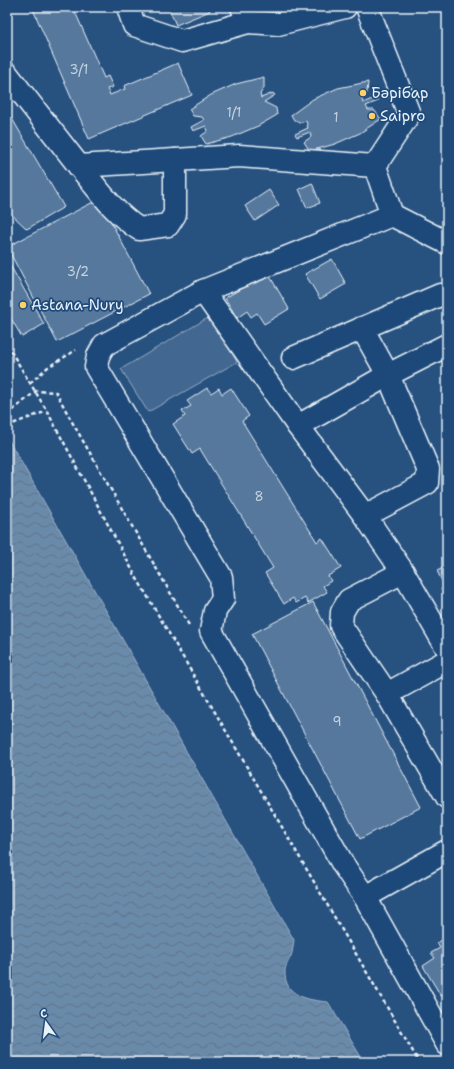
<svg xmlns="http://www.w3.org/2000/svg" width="454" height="1069" viewBox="0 0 454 1069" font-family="'Shantell Sans',sans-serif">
	<defs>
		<pattern id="water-waves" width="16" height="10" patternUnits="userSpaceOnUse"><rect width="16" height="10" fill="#6b8aaa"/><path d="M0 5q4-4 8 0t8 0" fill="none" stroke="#5e7388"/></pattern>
	</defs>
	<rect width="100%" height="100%" fill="#27517f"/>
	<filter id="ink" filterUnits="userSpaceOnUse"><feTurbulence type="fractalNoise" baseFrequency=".025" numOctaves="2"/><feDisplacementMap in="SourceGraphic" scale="8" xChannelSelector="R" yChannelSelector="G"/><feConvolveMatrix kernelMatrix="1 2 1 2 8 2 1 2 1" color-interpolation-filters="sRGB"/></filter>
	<g filter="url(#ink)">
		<path fill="#436891" stroke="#96acc4" d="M211,316L237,362L148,412L121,369Z"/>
		<path fill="url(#water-waves)" stroke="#9db3c9" d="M7,437L294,940C293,946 293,951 291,956C289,961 285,966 285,971C284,996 307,1000 328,1002L364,1062H7Z"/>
		<g fill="#57789d" stroke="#e8f1f8">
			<path d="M32,7H73L104,78L108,76L113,87L107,89L110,95L125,89L124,86L178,63L192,95L89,139Z"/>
			<path d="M168,7H208L210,11L176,25Z"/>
			<path d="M264,77V88L260,94L261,98L273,93L275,95L264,102L276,108L277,115L258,126L232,137L206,144L201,136L208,131L206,126L193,131L191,127L204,120L202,117L193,116L189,109L211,95L236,84Z"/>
			<path d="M368,82L367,93L362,100L363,103L377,97L378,101L366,106L368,110H374L381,119L360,133L335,144L310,151L304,142L311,137L310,132L297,137L295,134L308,128L306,121L299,123L294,120L291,115L313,99L338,88Z"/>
			<path d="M7,110L64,207L27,229L7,210Z"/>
			<path d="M312,183L320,203L307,208L299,189Z"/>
			<path d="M269,190L279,205L255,221L245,206Z"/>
			<path d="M99,199L149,294L57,342L7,247Z"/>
			<path d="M332,259L346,284L320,299L305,274Z"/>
			<path d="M7,260L44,324L22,337L7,312Z"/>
			<path d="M268,273L289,309L264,324L257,313L251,317L247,311L237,318L225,298Z"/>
			<path d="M207,388L211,393L219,388L222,394L231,388L249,416L242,421L317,542L322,538L341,568L328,576L331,581L323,586L327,592L308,603L305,598L296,603L293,598L284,604L265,573L273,568L200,449L192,454L173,424L185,416L182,411L191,406L187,401Z"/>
			<path d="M447,554V598L445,599L441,589L445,587L437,571L447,566L442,557Z"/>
			<path d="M313,602L421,807L360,839L252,634Z"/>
			<path d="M447,937V992L441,996L423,966L435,958L431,953L440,948L437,943Z"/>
		</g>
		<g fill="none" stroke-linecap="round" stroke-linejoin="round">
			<defs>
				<g id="minor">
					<path d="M128,7L134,25L182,41L248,22"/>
					<path d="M242,7L248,22L278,24L345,7"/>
					<path d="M367,7L409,114L375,166L392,215"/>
					<path d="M7,74L79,166L239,156L375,166"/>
					<path d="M79,166C97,188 114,213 139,229L168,225L175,214V160"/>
					<path d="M447,243L392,215L203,291L104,345L98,356L96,367L221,577L223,599L215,611L211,631L344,866L365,897L447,1044"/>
					<path d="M203,291L298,426"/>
					<path d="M362,328L388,375L428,469L427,483L365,516"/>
					<path d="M447,345L388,375L298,426L365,516L403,572L447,648"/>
					<path d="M293,358L440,295"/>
					<path d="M447,661L387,694L447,797"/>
					<path d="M387,694L341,626L342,612L349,600L403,572"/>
					<path d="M365,897L447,851"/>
				</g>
			</defs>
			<use href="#minor" stroke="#e8f1f8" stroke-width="25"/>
			<g stroke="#e8f1f8" stroke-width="2.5" stroke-dasharray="4 3" stroke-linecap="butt">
				<path d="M7,345L47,411L135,575L419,1062"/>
				<path d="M30,383L48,367L76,350"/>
				<path d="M7,415L36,391L56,392L71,420L190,627"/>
				<path d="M7,426L47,411"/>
				<path d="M444,685L447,691"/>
			</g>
			<use href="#minor" stroke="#1f4a7a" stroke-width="22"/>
		</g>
	</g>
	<g fill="#ffd166" stroke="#1f4a7a" stroke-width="1.5">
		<circle cx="363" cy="93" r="4"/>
		<circle cx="372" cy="116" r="4"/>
		<circle cx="23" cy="305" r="4"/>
	</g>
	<g text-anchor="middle" stroke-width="3.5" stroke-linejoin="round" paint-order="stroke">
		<g font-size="13" fill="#c4d3e1">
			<text x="79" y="74">3/1</text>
			<text x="234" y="117">1/1</text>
			<text x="336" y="122">1</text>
			<text x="78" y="276">3/2</text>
			<text x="259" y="501">8</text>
			<text x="337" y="726">9</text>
		</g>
		<g font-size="15" fill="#e8f1f8" stroke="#1f4a7a" text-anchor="start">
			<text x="371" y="98">Бәрібар</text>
			<text x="380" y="121">Saipro</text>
			<text x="31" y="310">Astana-Nury</text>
		</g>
	</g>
	<rect width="454" height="1069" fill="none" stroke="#1f4a7a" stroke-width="24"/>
	<rect x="12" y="12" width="430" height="1045" fill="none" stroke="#e8f1f8" stroke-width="1.5" filter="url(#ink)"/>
	<g transform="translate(46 1023) rotate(346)" stroke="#1f4a7a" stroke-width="3" paint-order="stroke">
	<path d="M0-3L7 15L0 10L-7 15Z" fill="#e8f1f8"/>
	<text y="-6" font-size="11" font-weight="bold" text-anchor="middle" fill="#e8f1f8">С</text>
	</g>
</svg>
